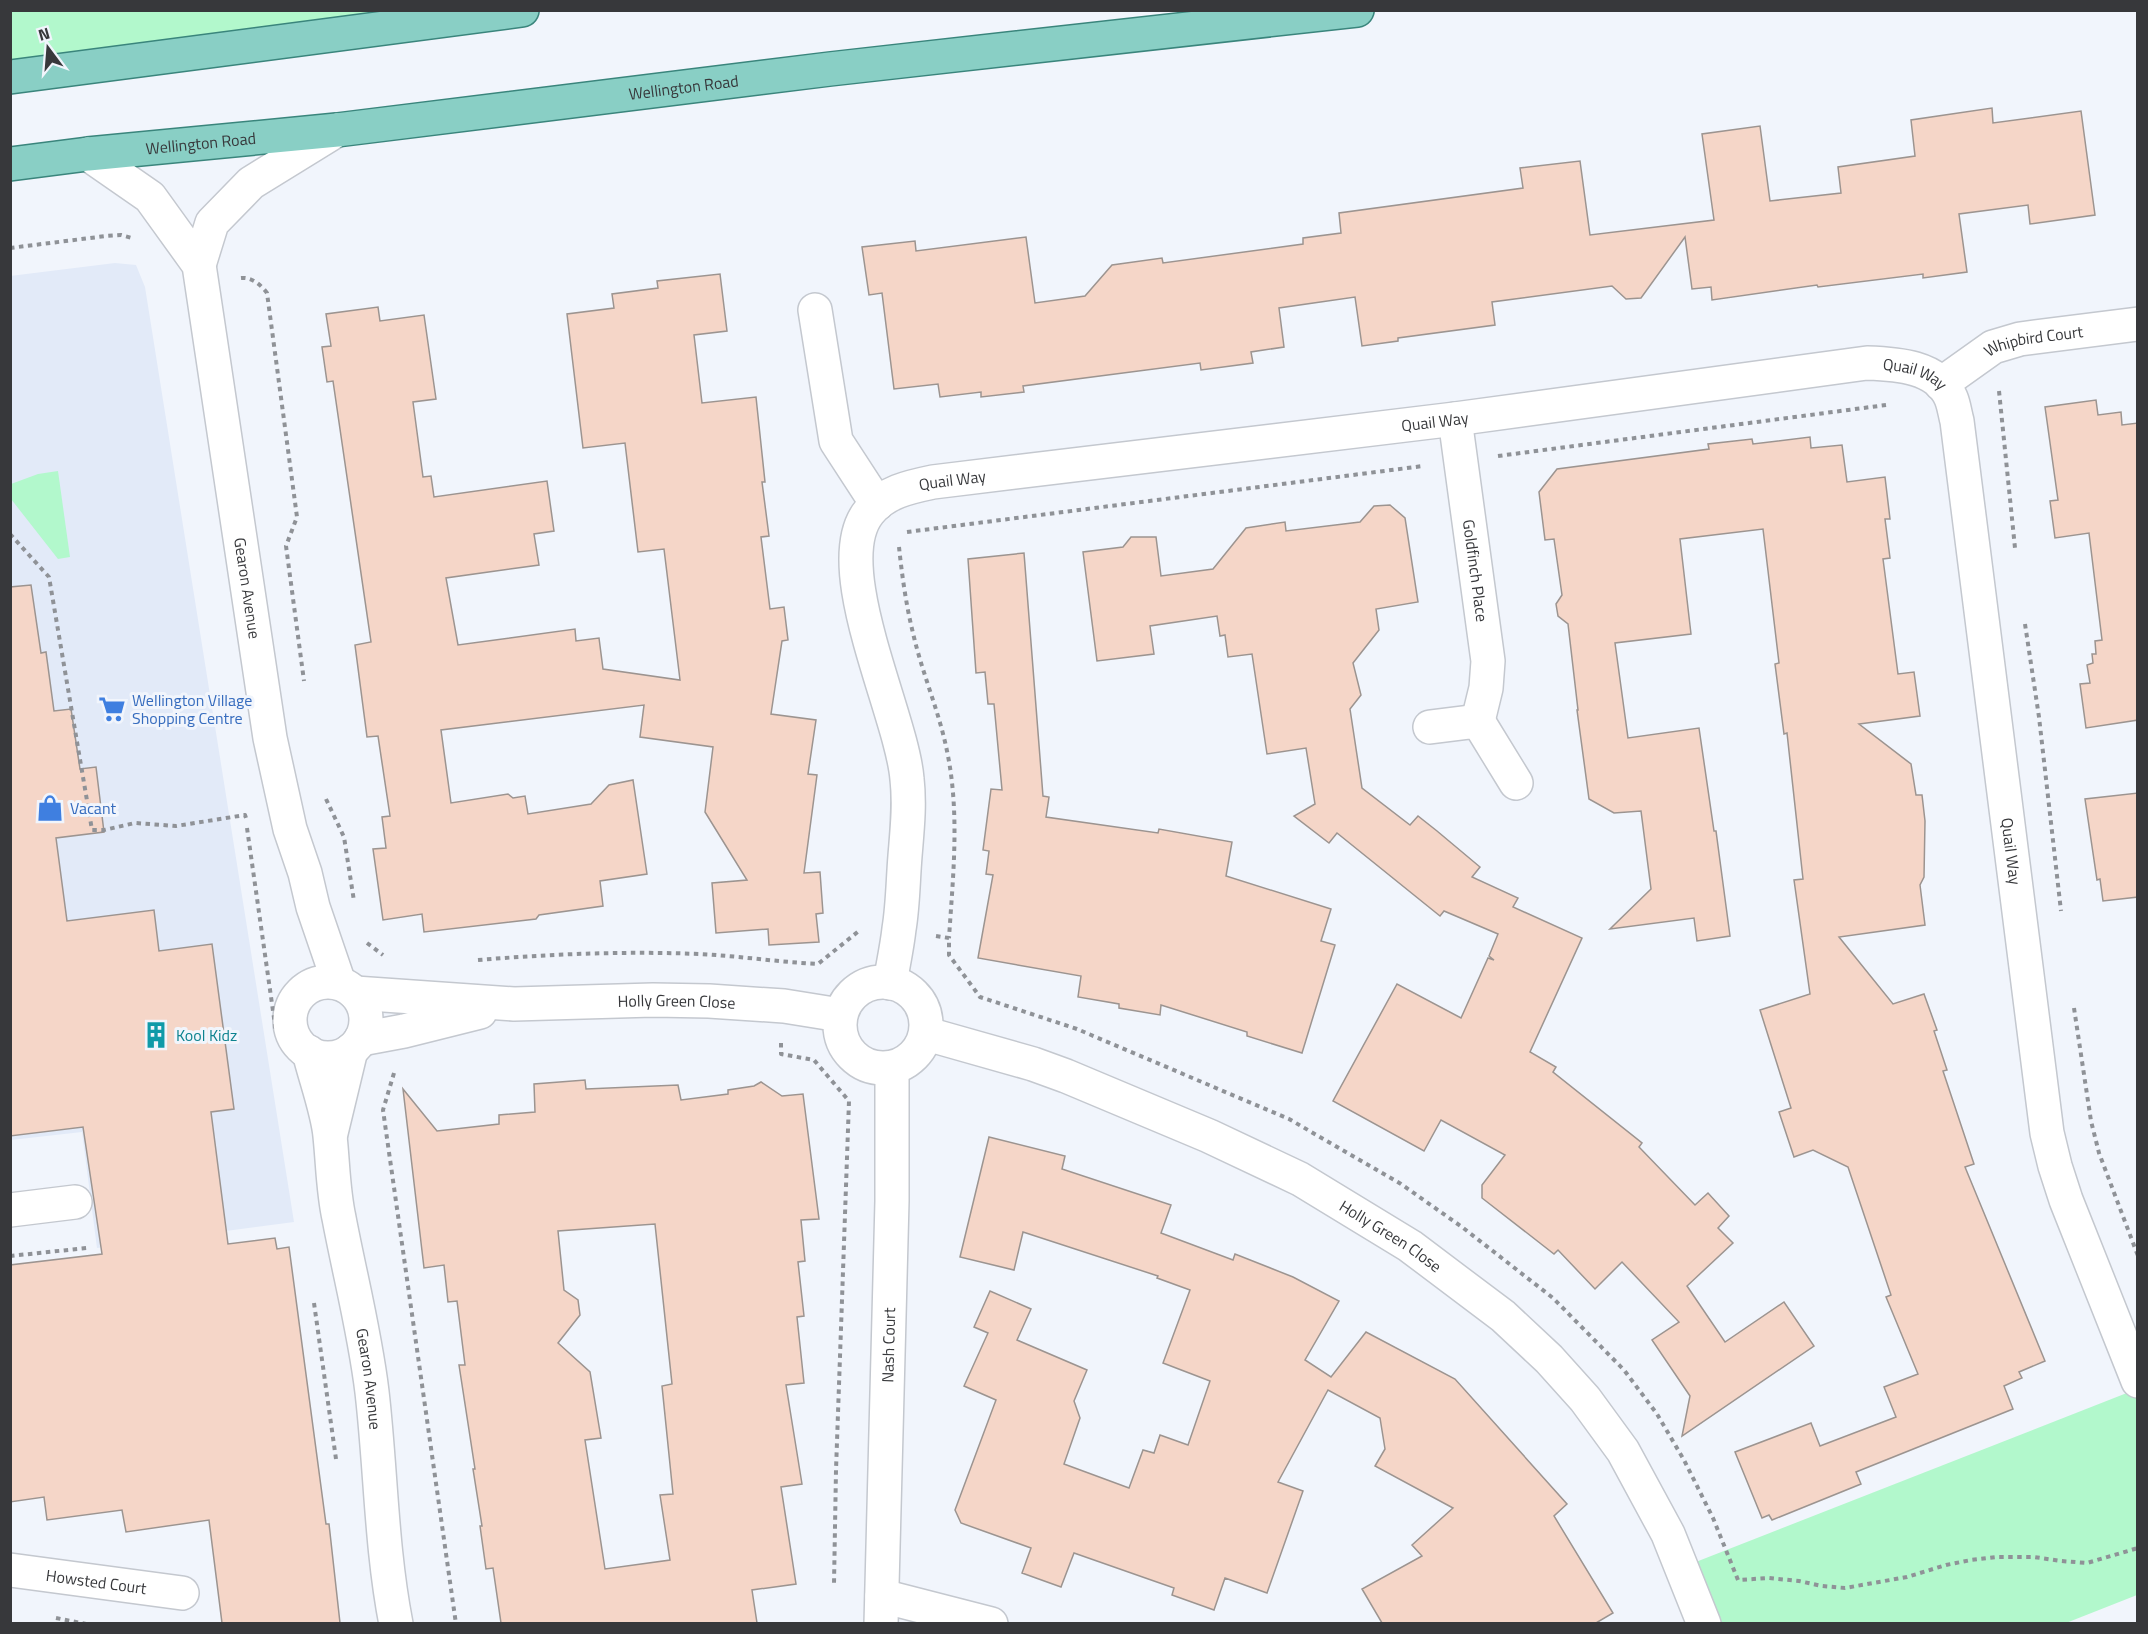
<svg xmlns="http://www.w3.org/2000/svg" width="2148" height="1634" viewBox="0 0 2148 1634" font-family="'Titillium Web',sans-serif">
	<rect width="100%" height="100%" fill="#f1f5fc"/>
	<path fill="#e2eaf8" d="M115,263L136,265L145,287L294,1222L97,1248L82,1132L11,1140L10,276Z"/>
	<g fill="#b2f8cc">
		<path d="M11,10L529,11L11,78Z"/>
		<path d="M58,471L70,557L58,559L11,499V484L38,474Z"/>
		<path d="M2137,1389V1595L2066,1623H1704L1683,1567Z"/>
	</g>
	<g fill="#f5d6c8" stroke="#9c9490" stroke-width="1.5" fill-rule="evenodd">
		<path d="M1992,108L1993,123L2081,111L2095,215L2030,224L2028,205L1959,214L1967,272L1923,278V274L1818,287L1817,285L1712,300L1711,287L1692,289L1685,237L1641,298L1626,299L1612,286L1492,302L1495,325L1398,338V341L1362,346L1355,297L1279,308L1284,347L1251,352L1253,363L1201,370L1200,363L1023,386L1024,392L981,397V392L940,397L938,384L894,389L882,293L869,295L862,247L915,241L916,251L1026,237L1035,303L1085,296L1112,265L1162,258L1163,263L1303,244V238L1341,233L1339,213L1523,188L1520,168L1580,161L1590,235L1714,220L1702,134L1760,126L1770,201L1841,193L1838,167L1915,156L1911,120Z"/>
		<path d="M720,274L727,331L694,335L702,403L756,397L765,482H762L769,536L761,537L770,609L784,607L788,640L782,641L771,714L816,720L808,774L817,775L804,873L820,872L823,913L816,914L819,942L769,945L768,929L716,933L712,883L747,880L705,812L713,747L640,737L644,705L441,730L451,803L508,794L513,798L525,796L528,814L591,804L609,785L633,780L647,874L600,881L603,906L539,915L536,919L424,932L422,914L383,920L373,849L386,848L382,817L390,816L378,736L367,737L355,645L371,642L333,381L327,382L322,347L331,346L326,314L378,307L380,321L424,315L436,399L413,402L423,477L431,476L434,497L547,481L554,531L534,534L539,565L446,578L458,645L575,629L576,641L599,638L603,669L680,680L664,549L638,552L625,443L583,448L567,314L614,308L612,294L658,288L657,281Z"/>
		<path d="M2096,400L2098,415L2121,412L2122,425L2138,423V720L2086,728L2080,684L2090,683L2087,665L2093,663L2092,654H2096L2095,641L2102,640L2089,533L2055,538L2050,501L2058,500L2045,407Z"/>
		<path d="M1810,437L1811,448L1842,445L1847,482L1885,477L1890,519H1885L1890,558L1883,559L1898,674L1914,672L1920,716L1859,724L1911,764L1916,795H1922L1925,821L1924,877L1920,885L1925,925L1839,937L1893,1004L1924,994L1937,1030L1934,1031L1947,1070L1943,1071L1974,1164L1965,1167L2045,1361L2019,1372L2022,1378L2004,1386L2013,1409L1856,1472L1861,1484L1772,1520L1769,1515L1762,1518L1735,1452L1811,1423L1820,1446L1896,1417L1884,1387L1918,1374L1886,1297L1891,1295L1848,1167L1813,1150L1794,1157L1779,1112L1791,1108L1760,1010L1810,994L1794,880L1803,879L1787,733L1784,734L1775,664L1779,663L1763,529L1680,539L1691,634L1615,643L1628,738L1699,728L1714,831H1716L1730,936L1697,941L1694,918L1610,929L1651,889L1641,811L1614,813L1589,799L1577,710H1578L1568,624L1558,616L1556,604L1562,595L1554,539L1545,540L1539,492L1557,469L1709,449L1708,444L1752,439L1753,444Z"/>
		<path d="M1390,505L1405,518L1418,602L1376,609L1379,630L1353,663L1361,695L1350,709L1362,788L1410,825L1418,816L1437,831L1480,867L1472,877L1518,898L1513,907L1582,938L1530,1052L1556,1067L1553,1072L1642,1143L1639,1147L1695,1205L1708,1193L1729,1216L1718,1228L1733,1243L1687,1286L1725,1342L1784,1302L1814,1346L1682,1436L1690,1396L1652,1340L1679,1322L1622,1262L1595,1289L1558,1250L1554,1254L1482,1198V1185L1505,1155L1441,1120L1424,1151L1333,1101L1397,984L1461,1018L1488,958L1494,960L1489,956L1498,934L1444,911L1440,916L1337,833L1329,843L1294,816L1315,804L1306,748L1267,754L1252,654L1228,657L1225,635L1220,636L1217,616L1150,626L1154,654L1097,661L1083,552L1123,547L1131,537H1156L1161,576L1213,569L1246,528L1285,522L1286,531L1360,522L1374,506Z"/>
		<path d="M1024,553L1043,796L1049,797L1046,817L1158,833L1159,829L1232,842L1226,876L1331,909L1321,941L1335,945L1302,1053L1247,1036V1032L1161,1005L1160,1015L1119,1008V1004L1078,997L1081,976L978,958L993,875L986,874L989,851L983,850L991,789L1002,790L994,704H988L985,672L976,673L968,559Z"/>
		<path d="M31,585L41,653L46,652L54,711L71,709L80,769L96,767L104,832L56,838L67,921L154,910L159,951L212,944L234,1109L211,1112L228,1244L275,1238L277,1249L289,1247L326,1524H329L340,1623H222L209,1520L126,1532L122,1510L47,1520L44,1497L10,1502V1265L102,1254L83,1127L10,1136V587Z"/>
		<path d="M2138,793V897L2103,901L2100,879L2097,880L2085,799Z"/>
		<path d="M585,1080L586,1089L678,1085L681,1100L728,1094V1090L754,1086L761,1082L782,1096L803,1094L819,1219L801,1220L805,1261L798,1262L804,1316L797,1317L804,1383L786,1385L802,1484L781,1487L796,1584L752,1590L757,1623H501L493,1568L486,1569L480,1526H482L473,1469H475L459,1365H465L457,1301L448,1302L444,1265L424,1268L403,1089L437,1131L499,1124V1115L535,1112L534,1084ZM655,1224L672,1384L662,1386L673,1494L660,1495L670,1560L605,1569L585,1440L601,1438L590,1372L558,1343L580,1315L578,1300L564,1290L558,1231Z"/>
		<path d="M989,1137L1065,1156L1062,1169L1171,1205L1161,1233L1233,1260L1235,1254L1293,1277L1339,1301L1305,1360L1331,1377L1366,1332L1455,1379L1567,1504L1554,1516L1613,1613L1596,1623H1382L1362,1589L1422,1556L1412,1545L1453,1508L1375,1466L1385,1449L1380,1418L1328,1390L1278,1482L1303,1491L1267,1593L1225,1578L1214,1610L1172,1595L1174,1588L1074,1553L1061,1587L1022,1573L1031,1548L961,1523L955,1510L996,1400L964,1386L988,1333L974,1327L990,1291L1031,1309L1017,1340L1087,1370L1074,1401L1080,1418L1064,1464L1129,1488L1143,1450L1154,1453L1160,1435L1188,1445L1210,1381L1163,1363L1190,1290L1157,1278L1158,1276L1023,1232L1014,1270L960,1257Z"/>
	</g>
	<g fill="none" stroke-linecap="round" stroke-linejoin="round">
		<defs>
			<g id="street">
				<path id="s1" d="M88,154L150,197L199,265L270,738L290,829L305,873L313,907L339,983"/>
				<path d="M199,265L212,223L251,183L337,130"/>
				<path d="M815,310L836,441L877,504"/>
				<path id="s2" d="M1941,384L1993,347L2020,339L2138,324"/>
				<path id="s3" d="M1455,419L1488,661L1486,688L1478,721"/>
				<path d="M1430,727L1478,721L1516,783"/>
				<circle cx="883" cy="1025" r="43"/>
				<circle cx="328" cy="1020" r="38"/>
				<path id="s4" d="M890,983C893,965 897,947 899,929C903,905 903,880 905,856C907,831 910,805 907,779C902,715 826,565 869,512C885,492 909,487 933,482L1455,419L1867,363C1896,364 1938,366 1951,398C1954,405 1955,414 1957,421L2047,1133L2055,1166L2066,1200L2138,1381"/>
				<path id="s5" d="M355,993L514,1004L653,1000L709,1001L784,1006L840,1015"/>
				<path id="s6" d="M927,1034L1033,1064L1066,1076L1209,1136L1300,1179L1410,1246L1503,1316L1549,1359L1585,1399L1623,1451L1668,1534L1704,1624"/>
				<path d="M361,1039L404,1031L480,1012"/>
				<path id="s7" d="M309,1052C315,1077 328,1112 330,1136C333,1164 333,1191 339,1218C350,1276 365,1333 372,1392C381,1470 381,1547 396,1624"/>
				<path d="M331,1133L351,1050"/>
				<path d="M10,1210L75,1202"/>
				<path id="s8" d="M10,1570L182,1593"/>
				<path d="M882,1596L991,1624"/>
				<path id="s9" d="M881,1624L892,1201V1068"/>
			</g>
			<g id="primary">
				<path d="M10,77L522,10"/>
				<path id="s10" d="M10,164L88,154L337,130L830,69L1357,10"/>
			</g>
		</defs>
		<use href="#street" stroke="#c4c8cf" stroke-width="36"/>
		<use href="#primary" stroke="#3a857c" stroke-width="36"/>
		<g stroke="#8f9297" stroke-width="4" stroke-dasharray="4.5 4.5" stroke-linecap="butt">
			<path d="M10,248L106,236L121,235L132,238"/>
			<path d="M241,278C252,277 261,285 267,293L297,517L286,546L304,681"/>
			<path d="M1999,391L2015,548"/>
			<path d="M1498,456L1886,405"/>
			<path d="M907,532L1423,466"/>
			<path d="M10,534L49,577L92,830H104L135,823L176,826L245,815L246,818"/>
			<path d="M899,547C902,575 906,605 913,633C922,673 939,711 947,751C960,813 953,876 949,938"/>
			<path d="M2025,624L2039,717L2061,911"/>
			<path d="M326,799L344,837L354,901"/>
			<path d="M247,828L276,1032"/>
			<path d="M936,936L949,938V955L980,997L1077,1029L1289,1119L1401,1184L1462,1227L1553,1298L1624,1370L1657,1414L1684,1460L1713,1518L1738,1580L1769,1578L1799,1581L1822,1586L1845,1588L1907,1577L1946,1565L1971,1560L1996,1557H2034L2061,1561L2087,1563L2138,1548"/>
			<path d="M367,943L383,955"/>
			<path d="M478,960C551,954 626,951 699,954C739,956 778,962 818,964L860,930"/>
			<path d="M2074,1008L2091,1121L2099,1153L2138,1256"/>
			<path d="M781,1043V1054L814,1060L849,1101L836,1470L834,1584"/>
			<path d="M394,1073L383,1110L456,1624"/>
			<path d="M10,1256L87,1248"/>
			<path d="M314,1303L336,1459"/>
			<path d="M56,1618L86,1624"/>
		</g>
		<use href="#street" stroke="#fff" stroke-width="33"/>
		<use href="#primary" stroke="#89cfc5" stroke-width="33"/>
	</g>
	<defs>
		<symbol id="supermarket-bare" viewBox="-9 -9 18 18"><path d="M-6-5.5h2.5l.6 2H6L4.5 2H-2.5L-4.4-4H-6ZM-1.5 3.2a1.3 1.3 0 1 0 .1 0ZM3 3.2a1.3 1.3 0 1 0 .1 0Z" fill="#3f7fe0" stroke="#f1f5fc" stroke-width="2.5" paint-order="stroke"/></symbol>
		<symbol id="shop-bare" viewBox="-9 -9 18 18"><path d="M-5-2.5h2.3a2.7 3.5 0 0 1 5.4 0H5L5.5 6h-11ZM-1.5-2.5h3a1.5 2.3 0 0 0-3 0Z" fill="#3f7fe0" stroke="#f1f5fc" stroke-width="2.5" paint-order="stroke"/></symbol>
		<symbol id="building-bare" viewBox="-9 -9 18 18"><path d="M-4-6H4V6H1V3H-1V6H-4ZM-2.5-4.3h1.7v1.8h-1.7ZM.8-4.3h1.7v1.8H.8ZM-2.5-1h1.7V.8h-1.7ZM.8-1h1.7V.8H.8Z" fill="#0f9aa8" stroke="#f1f5fc" stroke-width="2.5" paint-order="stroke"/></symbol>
	</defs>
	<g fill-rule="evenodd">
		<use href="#supermarket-bare" x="93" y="690" width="38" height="38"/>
		<use href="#shop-bare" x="31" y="789" width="38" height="38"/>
		<use href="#building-bare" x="137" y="1016" width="38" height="38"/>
	</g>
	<g text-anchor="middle" stroke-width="6" stroke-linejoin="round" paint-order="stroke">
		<g font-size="16" fill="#37383b" stroke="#f1f5fc">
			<text dy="6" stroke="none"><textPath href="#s10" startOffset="678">Wellington Road</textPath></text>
			<text dy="6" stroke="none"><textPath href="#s10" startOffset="192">Wellington Road</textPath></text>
			<text dy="6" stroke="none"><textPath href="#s2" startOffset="105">Whipbird Court</textPath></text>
			<text dy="6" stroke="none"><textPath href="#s4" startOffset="1545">Quail Way</textPath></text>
			<text dy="6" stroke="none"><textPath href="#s4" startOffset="1059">Quail Way</textPath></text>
			<text dy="6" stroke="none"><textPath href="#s4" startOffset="573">Quail Way</textPath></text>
			<text dy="6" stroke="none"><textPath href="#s3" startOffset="153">Goldfinch Place</textPath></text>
			<text dy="6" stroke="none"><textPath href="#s1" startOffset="486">Gearon Avenue</textPath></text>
			<text dy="6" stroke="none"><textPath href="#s4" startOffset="2049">Quail Way</textPath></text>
			<text dy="6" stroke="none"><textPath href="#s5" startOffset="322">Holly Green Close</textPath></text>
			<text dy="6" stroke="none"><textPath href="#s6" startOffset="508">Holly Green Close</textPath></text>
			<text dy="6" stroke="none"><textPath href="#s9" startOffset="279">Nash Court</textPath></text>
			<text dy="6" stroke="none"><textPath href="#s7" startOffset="333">Gearon Avenue</textPath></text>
			<text dy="6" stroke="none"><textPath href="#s8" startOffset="87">Howsted Court</textPath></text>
		</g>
		<g font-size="16" fill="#366cbe" stroke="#f1f5fc" text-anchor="start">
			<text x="132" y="706">Wellington Village<tspan x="132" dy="18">Shopping Centre</tspan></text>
			<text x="70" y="814">Vacant</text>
		</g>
		<g font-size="16" fill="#0d838f" stroke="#f1f5fc" text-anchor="start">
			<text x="176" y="1041">Kool Kidz</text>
		</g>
	</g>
	<rect width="2148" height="1634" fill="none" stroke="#37383b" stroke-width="24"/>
	<g transform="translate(48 48) rotate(344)" stroke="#f1f5fc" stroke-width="4.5" paint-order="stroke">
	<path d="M0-4.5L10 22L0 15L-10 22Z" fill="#37383b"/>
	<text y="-9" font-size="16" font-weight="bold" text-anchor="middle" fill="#37383b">N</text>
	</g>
</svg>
